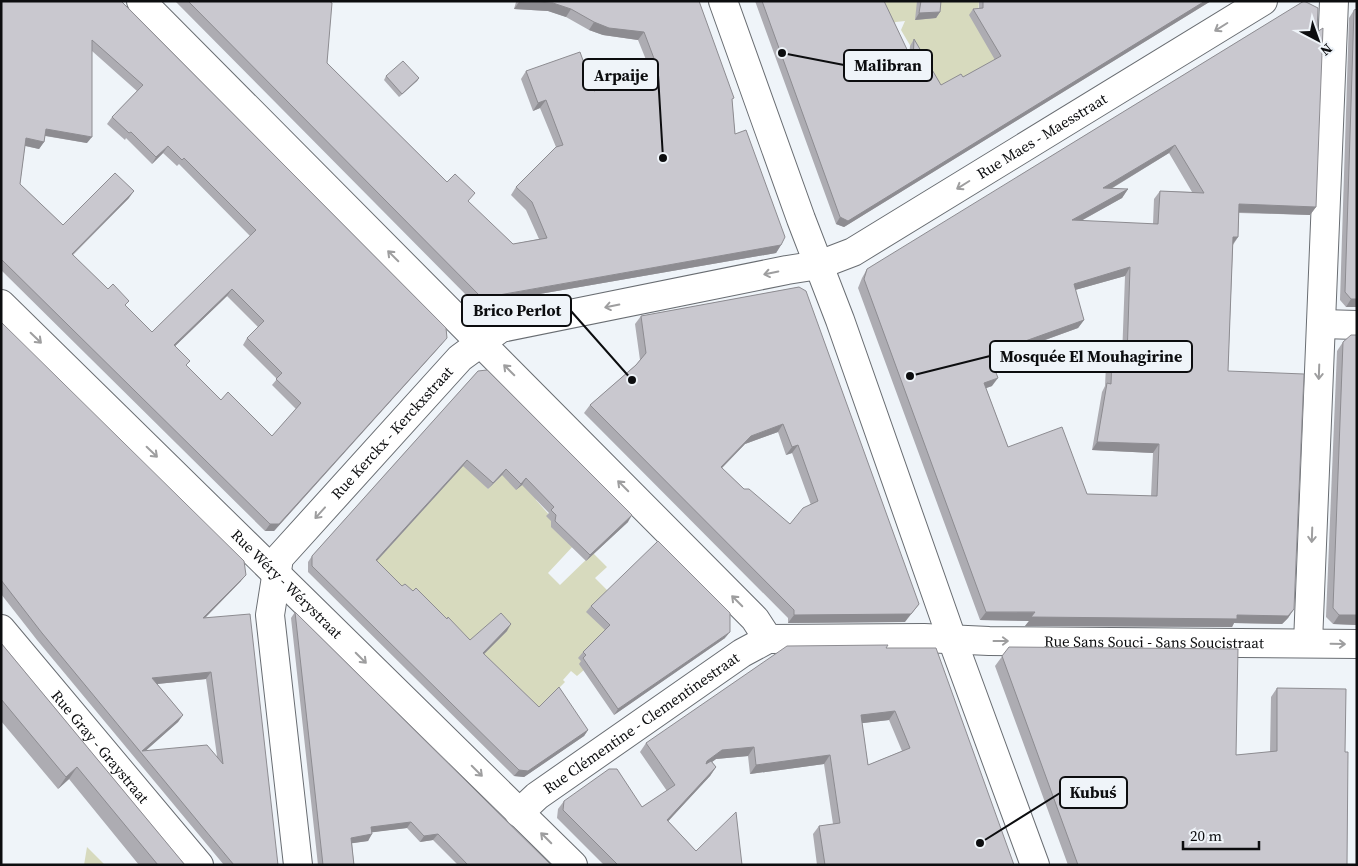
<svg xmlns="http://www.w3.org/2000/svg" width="1358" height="866" viewBox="0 0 1358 866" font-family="'Source Serif 4',serif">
	<rect width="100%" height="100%" fill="#eff4f9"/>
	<g fill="#d7dabe">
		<path d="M872,1H979L978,15L1007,57L938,93L901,30L905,21L896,22L864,33Z"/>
		<path d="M457,455L488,489L508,469L531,476L536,500L575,544L548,573L560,585L593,553L607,567L595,578L608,591L616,642L577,676L571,671L563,680L565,682L558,689L547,714L398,592L354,532Z"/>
		<path d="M87,847L105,865H84Z"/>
	</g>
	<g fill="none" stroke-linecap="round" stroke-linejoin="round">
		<defs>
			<g id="minor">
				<path d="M141,1L755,619L768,639"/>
				<path id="s1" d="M1,304L573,865"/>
				<path d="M1321,324L1357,325"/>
				<path id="s2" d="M1,629L199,865"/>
				<path id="s3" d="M768,639L924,638L989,641L1357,644"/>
				<path d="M1308,643L1334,1"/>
				<path id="s4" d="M519,813L537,796L742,653L768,639"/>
				<path id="s5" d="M298,865L270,615L279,558L460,358L501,328L787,270L819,265L853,252L1263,1"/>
			</g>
			<path id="major" d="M723,1L801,219L840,320L952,639L1035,865"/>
		</defs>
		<use href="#minor" stroke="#696d72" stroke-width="30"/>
		<use href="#major" stroke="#696d72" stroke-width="30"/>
		<use href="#minor" stroke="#fff" stroke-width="28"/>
		<use href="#major" stroke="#fff" stroke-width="28"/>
	</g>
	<g fill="#adacb2" fill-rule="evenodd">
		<path d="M1,1H121L442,344L274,531H265L1,270ZM92,51L137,91L112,117L107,124L125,140L126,138L152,164L163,153L177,166L179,164L250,236L152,332L73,255L129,198L63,225L20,184L25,146L39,149L44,142L45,136L87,143ZM227,296L258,327L247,338L243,345L277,379L272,385L296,409L272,436L221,400L187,366L175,346Z"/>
		<path d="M175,1H329L327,63L447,182L513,244L539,239L526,210L511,195L516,187L556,147L540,108L533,111L521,79L526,71L594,91L651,72L638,40L603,35L589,30L566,17L548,11L514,9L516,2L510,1H699L732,100L735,134L781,245L776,253L476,305Z"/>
		<path d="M755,1H884L909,55L910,46L914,39L941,85L963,77L995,60L969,15L973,9H979V1H1211L844,227L836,224Z"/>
		<path d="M917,1H941L940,12L936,18L915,20Z"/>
		<path d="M1357,9V307H1346L1340,300L1349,18L1354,10Z"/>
		<path d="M1317,32L1316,207L1310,215L1239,213L1238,237L1233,245L1228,371L1294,609L1288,618L1282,624L1234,623L1232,627L1025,626L1029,621L980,620L858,288L862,278L867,269ZM1169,153L1192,192L1160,191L1154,199L1153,224L1081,221L1122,198L1128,189H1111ZM1125,276L1122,357H1112L1106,365L1105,386L1102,392L1092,450L1153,453L1151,496L1087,494L1008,447L986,388L992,386L991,360L1078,328L1084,320L1075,290Z"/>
		<path d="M386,76L419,78L417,81L399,97L384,80Z"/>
		<path d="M799,287L905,622L788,623V618L584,413L590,405L636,365L640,360L635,324L641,316ZM778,432L786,455L792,453L811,505L790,524L744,489L722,468L745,444Z"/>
		<path d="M1,322L241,581L205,618L278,865H224L37,640L1,594ZM206,679L217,756L145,751L178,722L183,715L157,684Z"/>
		<path d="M1357,335V625L1333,624L1326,617L1337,351L1343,342Z"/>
		<path d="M478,371L628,522L586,561L551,527V521L546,516L549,513L522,485L516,490L502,475L488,489L463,466L377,561L402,586L413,591L470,640L507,631L484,654L539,707L588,730L584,736L524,777L514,776L308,572V562L312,556Z"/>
		<path d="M591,606L725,638L614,715L579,664L581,661L578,658L583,652L605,630L586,612Z"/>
		<path d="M295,612L551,865H458L433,840L420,842L407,828L372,832L368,841L352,843L354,865H318L291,618Z"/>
		<path d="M1,643L185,865H139L69,779L58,789L1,721Z"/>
		<path d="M1009,647L1236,755L1270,752L1271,697L1277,688L1345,752L1347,865H1068L995,666Z"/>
		<path d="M886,648L1014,865H817L813,834L819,826L833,824L824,764L750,774L748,756L716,759L712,762L716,767L710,776L668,821L696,851L742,865H604L557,818L558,809L564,801L642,807L667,791L640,752L646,743ZM889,720L902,751L868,765L862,723Z"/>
	</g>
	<g fill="#8d8c91">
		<path d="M1205,1H1211L844,227L836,224L840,217Z"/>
		<path d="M519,2L553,3L571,9L566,17L548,11L514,9Z"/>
		<path d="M940,12L936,18L915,20L919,13Z"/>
		<path d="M594,22L644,32L638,40L603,35L589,30Z"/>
		<path d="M419,78L417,81L399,97L402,94Z"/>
		<path d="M546,100L540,108L533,111L538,103Z"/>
		<path d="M46,129L92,137L87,143L41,135Z"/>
		<path d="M26,138L44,142L39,149L22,145Z"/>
		<path d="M1175,145L1169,153L1097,197L1103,188Z"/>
		<path d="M168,146L163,153L152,164L156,157Z"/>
		<path d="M1128,189L1122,198L1066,229L1072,220Z"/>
		<path d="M134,191L129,198L67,260L72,254Z"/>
		<path d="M1239,204L1316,207L1310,215L1233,212Z"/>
		<path d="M1233,237H1238L1232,245Z"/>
		<path d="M781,245L776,253L476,305L482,298Z"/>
		<path d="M1130,267L1125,276L1068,292L1074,284Z"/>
		<path d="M232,289L227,296L170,351L174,345Z"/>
		<path d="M1351,299H1357V307H1346Z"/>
		<path d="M1084,320L1078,328L983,362L989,354Z"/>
		<path d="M447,338L442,344L274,531H265L270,524Z"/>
		<path d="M998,378L992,386L978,391L984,383Z"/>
		<path d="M783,424L778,432L745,444L715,475L721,467L751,436Z"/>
		<path d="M1097,442L1159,444L1153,453L1092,450Z"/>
		<path d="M798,445L792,453L786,455L792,447Z"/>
		<path d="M467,460L463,466L372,566L376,560Z"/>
		<path d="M506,469L502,475L488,489L493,483Z"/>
		<path d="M526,478L522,485L516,490Z"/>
		<path d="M632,515L628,522L586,561L590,555Z"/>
		<path d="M246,575L241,581L198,625L203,618Z"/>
		<path d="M919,604L905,622L788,623L794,615Z"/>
		<path d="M1294,609L1288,618L1282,624L1234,623L1232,627L1025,626L1029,621L980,620L986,612L1237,615Z"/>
		<path d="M1339,615H1357V625L1333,624Z"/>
		<path d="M511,624L507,631L478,660L483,653Z"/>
		<path d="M730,632L725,638L614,715L618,709Z"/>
		<path d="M211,672L206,679L147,685L152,678Z"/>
		<path d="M895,711L889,720L855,724L861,715Z"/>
		<path d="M183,715L178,722L142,754V751Z"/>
		<path d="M588,730L584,736L524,777L514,776L519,770Z"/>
		<path d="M754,747L748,756L716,759L701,770L707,761L722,750Z"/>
		<path d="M830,755L824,764L750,774L756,765Z"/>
		<path d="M77,767L69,779L58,789L66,777Z"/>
		<path d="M716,767L710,776L661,829L667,820Z"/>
		<path d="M411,822L407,828L367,833L371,827Z"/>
		<path d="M372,834L368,841L347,844L351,838Z"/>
		<path d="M438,834L433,840L420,842L424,836Z"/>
	</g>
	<g fill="#c9c8cf" stroke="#8d8c91" fill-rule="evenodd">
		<path d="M1,1H121L446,328L447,338L279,524H270L1,259ZM92,40L143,85L112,117L129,133L131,132L156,157L168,146L182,160L184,158L256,230L152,332L125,305L129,301L113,284L108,289L72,254L134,191L115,173L63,225L20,184L26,138L44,142L46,129L92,137ZM232,289L264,321L247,338L282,373L276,379L301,403L272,436L228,392L221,400L186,365L190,361L174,345Z"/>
		<path d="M188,1H329L332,3L327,63L447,182L455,174L475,193L468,201L513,244L547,238L532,202L516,187L556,147L563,145L546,100L538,103L526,71L580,52L594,91L658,69L644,32L609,28L594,22L571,9L553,3L519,1H699L734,98L732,99L735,134L746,130L785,237L781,245L482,298Z"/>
		<path d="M762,1H884L913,62L914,39L941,85L961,74L963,77L1001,56L973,9L983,8V1H1205L848,221L840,217Z"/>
		<path d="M921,1H941L940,12L919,13Z"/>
		<path d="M1304,1L1318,8L1317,32L1323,28L1316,207L1239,204L1238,237H1233L1228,371L1304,374L1294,609L1288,616L1237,615V619L1031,617L1035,612H986L864,279L867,269ZM1175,145L1204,193L1160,191L1158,224L1072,220L1128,189L1103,188ZM1130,267L1127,357H1112L1111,384L1107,383L1097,442L1159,444L1157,496L1087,494L1062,427L1008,447L984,383L998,378L989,354L1084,320L1074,284Z"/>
		<path d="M1357,9V299H1351L1345,292L1354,10Z"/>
		<path d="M403,61L419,78L402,94L386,76Z"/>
		<path d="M799,287L806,291L919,604L911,614L794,615V610L590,405L636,365L646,353L641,316ZM783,424L792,447L798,445L818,501L803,508L790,524L749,489H744L721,467L751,436Z"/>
		<path d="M1,322L244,561L246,575L203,618L250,614L278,865H234L42,633L1,580ZM211,672L223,764L207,745L142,751L183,715L152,678Z"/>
		<path d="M1351,335H1357V615H1339L1333,608L1343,342Z"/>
		<path d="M487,370L632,515L590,555L555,521L556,515L551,510L554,507L526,478L521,484L506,469L493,483L467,460L376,560L402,586L405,584L413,591L416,588L447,619L448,617L470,640L501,613L511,624L483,653L539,707L559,687L588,730L528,771L519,770L312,566V556L478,371Z"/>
		<path d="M658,541L730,613V632L618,709L583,658L586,655L583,652L610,625L591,606Z"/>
		<path d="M295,612L551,865H468L438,834L424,836L411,822L371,827L372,834L351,838L354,865H323Z"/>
		<path d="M1,643L185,865H158L77,767L66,777L1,699Z"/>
		<path d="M888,645L886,648H936L1014,865H825L819,826L840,823L830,755L756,765L754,747L722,750L707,761L706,764L711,761L716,767L667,820L696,851L736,812L742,865H618L563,810L564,801L609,769H617L642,807L675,785L646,743L787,646ZM895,711L910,748L868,765L861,715Z"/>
		<path d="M1009,647L1238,649L1236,755L1277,751V688L1346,689L1345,752H1348L1347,865H1078L1002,656Z"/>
	</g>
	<defs><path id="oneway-shaft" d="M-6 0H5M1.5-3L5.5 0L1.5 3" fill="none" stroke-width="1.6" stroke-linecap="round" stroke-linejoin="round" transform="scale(1.25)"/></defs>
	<g stroke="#9e9e9f">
		<use href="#oneway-shaft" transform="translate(1221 27) rotate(148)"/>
		<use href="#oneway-shaft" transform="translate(963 185) rotate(148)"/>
		<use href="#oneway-shaft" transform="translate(393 256) rotate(-135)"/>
		<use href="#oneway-shaft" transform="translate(771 273) rotate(168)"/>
		<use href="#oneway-shaft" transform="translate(612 306) rotate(169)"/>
		<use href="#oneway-shaft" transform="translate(36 338) rotate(44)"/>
		<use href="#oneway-shaft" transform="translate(509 370) rotate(-135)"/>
		<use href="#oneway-shaft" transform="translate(1319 372) rotate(92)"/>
		<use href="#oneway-shaft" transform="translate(152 452) rotate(44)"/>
		<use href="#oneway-shaft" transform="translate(623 486) rotate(-135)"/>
		<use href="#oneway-shaft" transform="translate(320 513) rotate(132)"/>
		<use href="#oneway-shaft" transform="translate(1312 535) rotate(92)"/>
		<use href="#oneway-shaft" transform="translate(737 601) rotate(-135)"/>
		<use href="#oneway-shaft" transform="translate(1001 641)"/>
		<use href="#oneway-shaft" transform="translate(1338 644) rotate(1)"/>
		<use href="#oneway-shaft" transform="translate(361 658) rotate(45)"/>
		<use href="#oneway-shaft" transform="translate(477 771) rotate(45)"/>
		<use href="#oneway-shaft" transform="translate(546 838) rotate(-135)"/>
	</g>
	<g text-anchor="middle" stroke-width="4" stroke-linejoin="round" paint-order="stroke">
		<g font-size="15" fill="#0c0d0f" stroke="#eff4f9">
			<text dy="5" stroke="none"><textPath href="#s5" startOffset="1212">Rue Maes - Maesstraat</textPath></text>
			<text dy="5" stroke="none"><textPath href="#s5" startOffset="478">Rue Kerckx - Kerckxstraat</textPath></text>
			<text dy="5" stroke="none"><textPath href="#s1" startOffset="400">Rue Wéry - Wérystraat</textPath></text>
			<text dy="5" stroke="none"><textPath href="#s3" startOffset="386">Rue Sans Souci - Sans Soucistraat</textPath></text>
			<text dy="5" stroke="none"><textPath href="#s4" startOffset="152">Rue Clémentine - Clementinestraat</textPath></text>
			<text dy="5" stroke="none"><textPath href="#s2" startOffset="154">Rue Gray - Graystraat</textPath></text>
		</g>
	</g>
	<path fill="none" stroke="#0c0d0f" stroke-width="2" d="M782 53L844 65M663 158L658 75M632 380L571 311M910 376L990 356M980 843L1060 793"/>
	<g fill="#0c0d0f" stroke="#eff4f9" stroke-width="2">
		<circle cx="782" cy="53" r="5"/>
		<circle cx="663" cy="158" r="5"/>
		<circle cx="632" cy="380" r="5"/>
		<circle cx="910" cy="376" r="5"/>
		<circle cx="980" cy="843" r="5"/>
	</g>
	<g fill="#eff4f9" stroke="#0c0d0f" stroke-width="2">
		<rect x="844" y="50" width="88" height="31" rx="5"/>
		<rect x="583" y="59" width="75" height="31" rx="5"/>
		<rect x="462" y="295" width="109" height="31" rx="5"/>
		<rect x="990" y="341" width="202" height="31" rx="5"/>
		<rect x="1060" y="777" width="67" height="31" rx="5"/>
	</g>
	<g font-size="16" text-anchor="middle" font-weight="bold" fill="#0c0d0f">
		<text x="888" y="71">Malibran</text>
		<text x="621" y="81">Arpaije</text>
		<text x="517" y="316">Brico Perlot</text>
		<text x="1091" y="362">Mosquée El Mouhagirine</text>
		<text x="1093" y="798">Kubuś</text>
	</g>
	<rect width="1358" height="866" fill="none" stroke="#0c0d0f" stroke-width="5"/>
	<g transform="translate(1318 40) rotate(139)" stroke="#eff4f9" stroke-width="4" paint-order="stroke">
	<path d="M0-4L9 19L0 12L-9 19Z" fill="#0c0d0f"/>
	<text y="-8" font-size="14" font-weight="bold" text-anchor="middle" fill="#0c0d0f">N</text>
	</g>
	<path d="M1183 841v8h76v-8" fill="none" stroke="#0c0d0f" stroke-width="2.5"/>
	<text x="1190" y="841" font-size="15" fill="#0c0d0f" stroke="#eff4f9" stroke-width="4" paint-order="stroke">20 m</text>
</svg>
